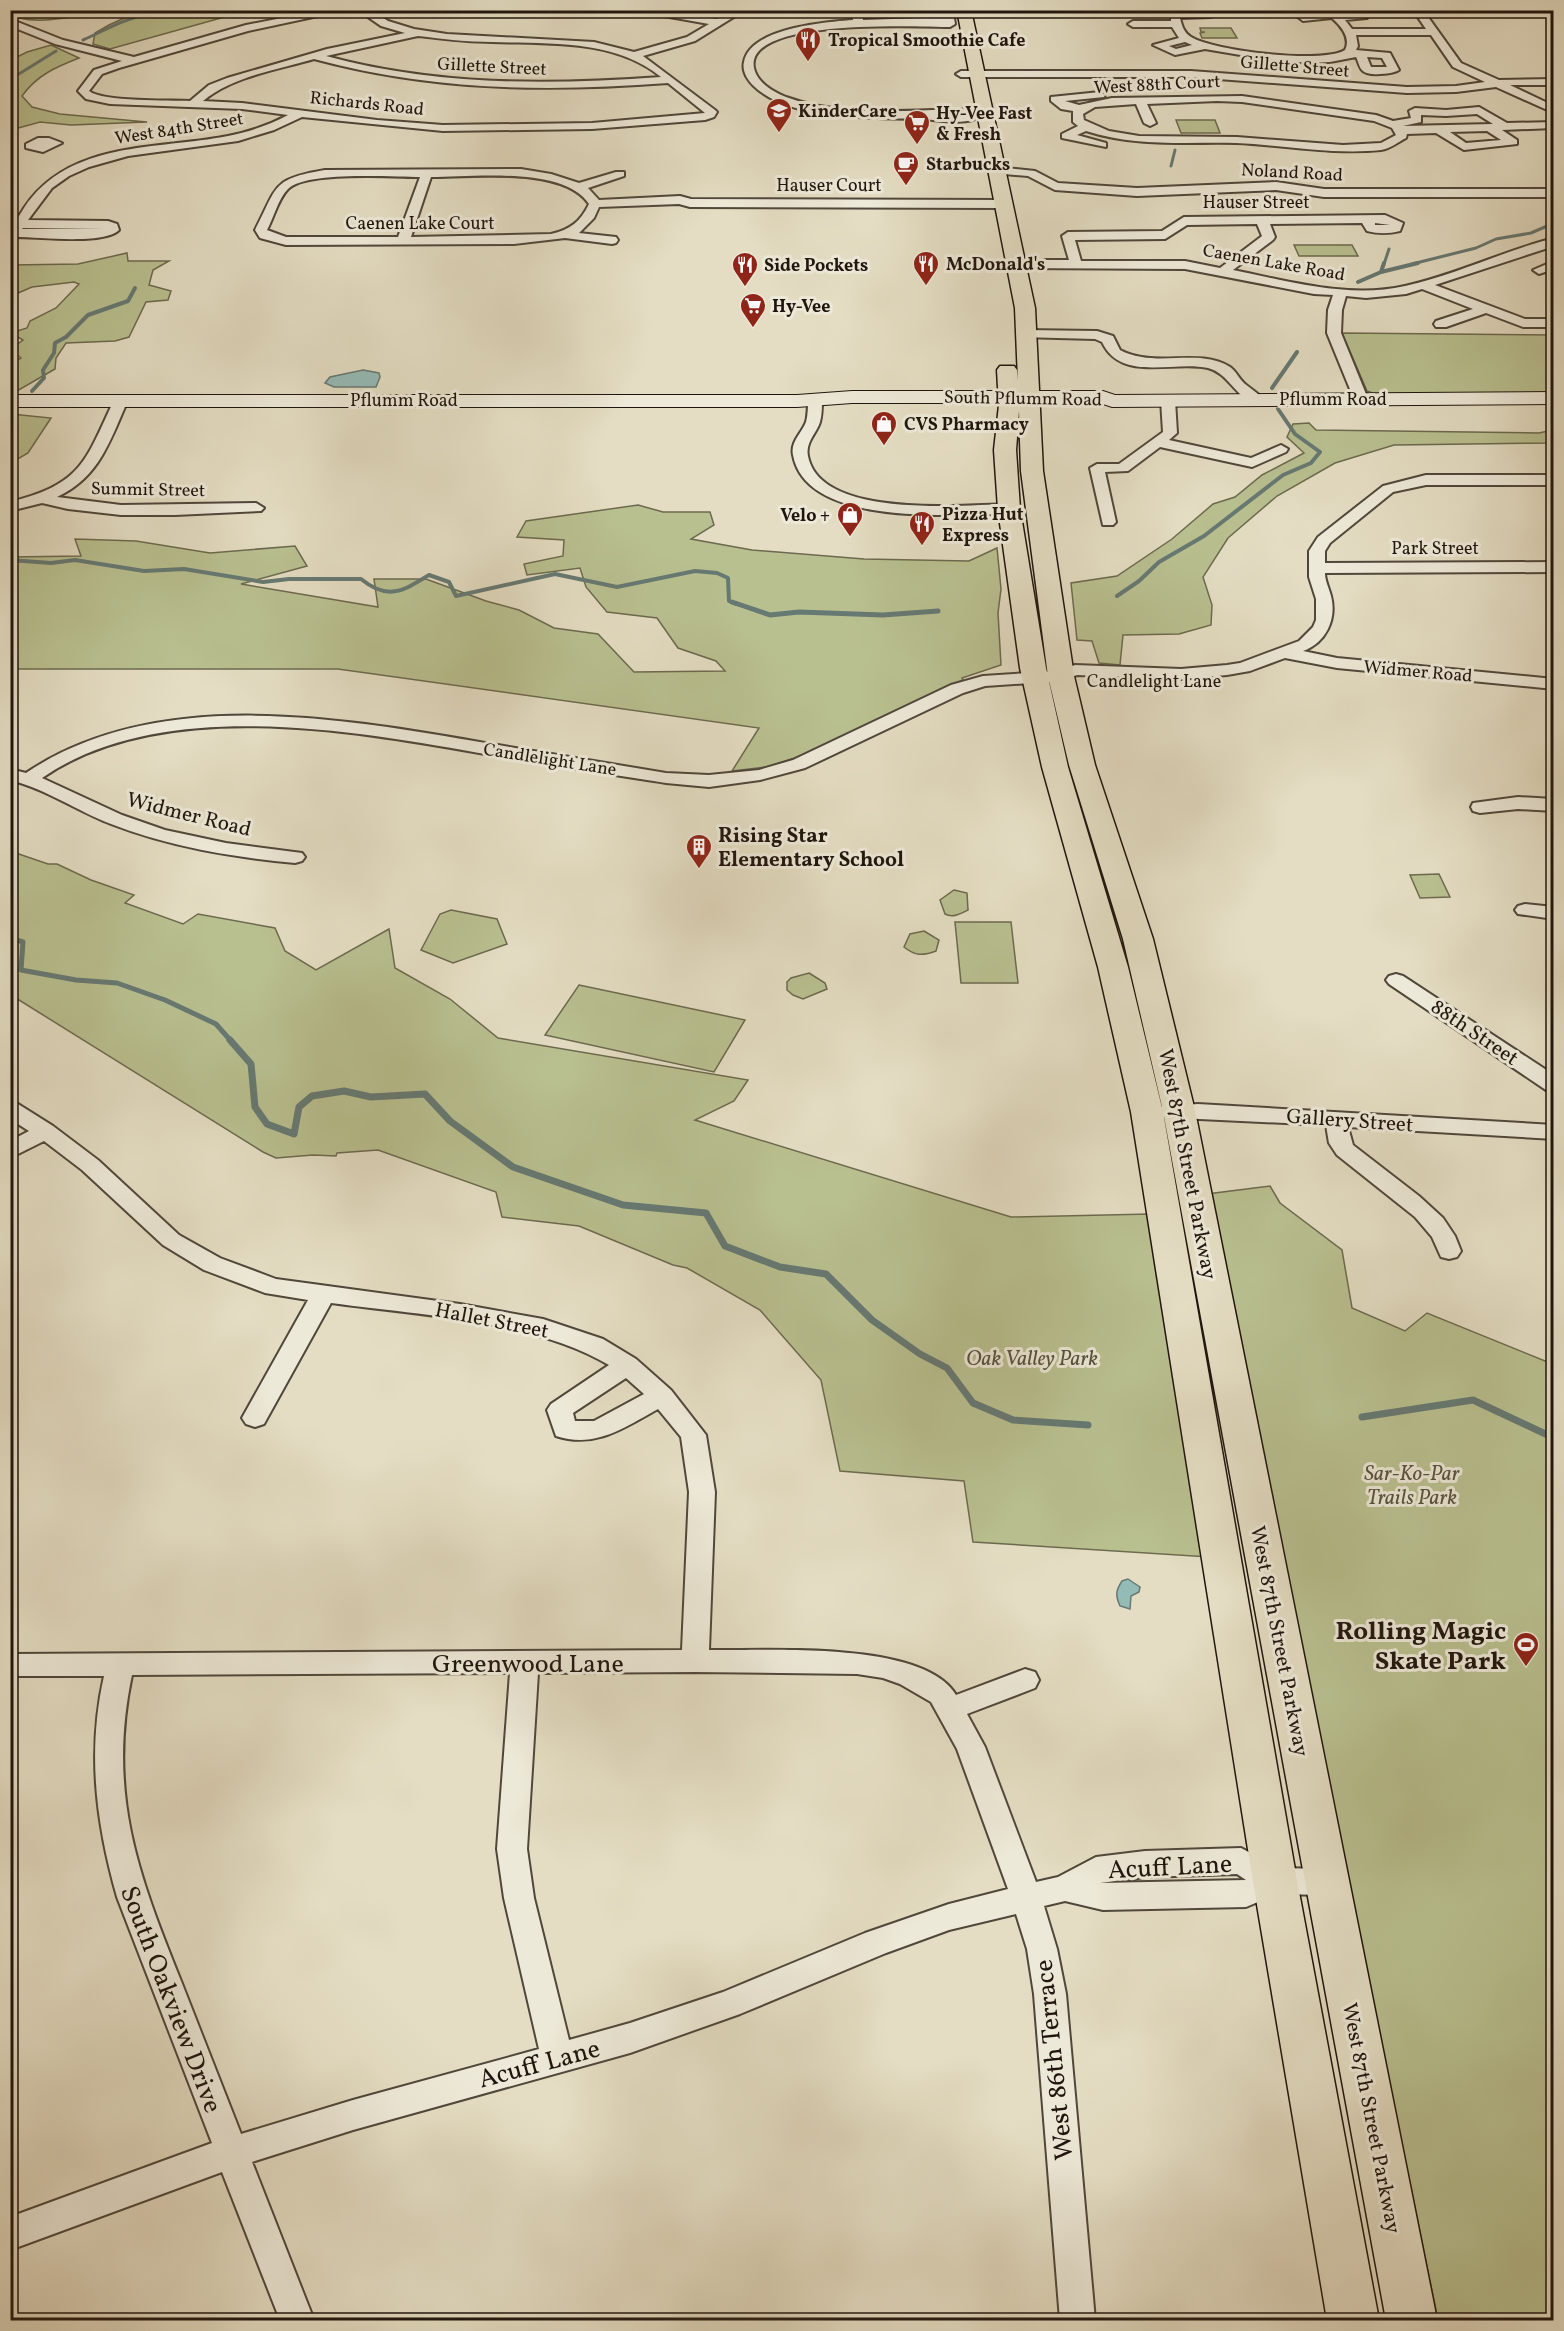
<svg xmlns="http://www.w3.org/2000/svg" width="1564" height="2331" viewBox="0 0 1564 2331" font-family="Vollkorn,serif">
	<rect width="100%" height="100%" fill="#e4ddc3"/>
	<filter id="stains"><feTurbulence type="fractalNoise" baseFrequency=".00333" numOctaves="4"/><feColorMatrix values="0 0 0 0 .2 0 0 0 0 .09 0 0 0 0 .02 0 0 0 .5 -.17"/></filter>
	<radialGradient id="worn" r=".72"><stop offset=".6" stop-color="#630" stop-opacity="0"/><stop offset="1" stop-color="#630" stop-opacity=".3"/></radialGradient>
	<g fill="#b9c090" stroke="#6c6a4f" stroke-width="1.5">
		<path d="M108,11L110,12L246,11L110,49L93,44L95,33L109,25L133,14C120,14 107,13 95,14C69,16 44,24 19,18L16,11Z"/>
		<path d="M1200,28H1231L1237,38H1202L1200,33L1205,32H1201Z"/>
		<path d="M51,45L79,58C56,67 37,75 22,96L32,107L60,114L147,122L71,125L40,122L11,130V60L27,52Z"/>
		<path d="M1176,120H1215L1220,133H1181Z"/>
		<path d="M1294,245H1352L1358,256H1299Z"/>
		<path d="M127,253L128,261H169L153,270L149,285L171,291L168,300L146,302L129,337L115,341L66,343L56,358L55,369L17,391H11V363L21,358L11,349L23,340L11,333L27,328L30,321L56,308L79,284L74,282L32,287L11,296V265L78,264Z"/>
		<path d="M1342,333L1553,335V395H1378L1367,391Z"/>
		<path d="M11,414L51,418L28,453L11,463Z"/>
		<path d="M1309,423L1316,430L1539,433L1553,430V443L1394,445L1335,463L1277,496L1228,538L1203,577L1212,605L1211,625L1179,634L1123,635L1120,665L1099,663L1092,641L1077,640L1071,583L1117,576L1172,539L1213,504L1235,497L1262,475L1304,453L1287,437L1293,424Z"/>
		<path d="M638,505L663,512H710L714,525L691,539L752,550L864,559L969,561L997,548L1001,589L998,613L1001,665L962,678L963,680L804,755L767,767L732,771L759,728L338,669H11V557L81,556L75,539L136,541L210,553L295,546L307,566L241,584L378,607L374,579H426L486,601L519,610L554,628L598,634L634,672L725,671L716,661L678,648L657,618L607,612L586,587L580,568L527,575L524,564L563,556L564,540L517,537L526,521Z"/>
		<path d="M10,851L48,864H57L91,880L134,895L125,903L183,924L198,914L275,928L285,951L316,970L389,929L395,968L450,999L498,1038L748,1080L734,1101L695,1120L1011,1217L1150,1214L1209,1557L973,1542L964,1481L840,1471L821,1380L760,1310L687,1268L673,1265L579,1226L502,1217L496,1192L378,1150L337,1153L336,1156L313,1155L276,1158L263,1152L11,995Z"/>
		<path d="M1439,874L1450,897L1420,898L1410,875Z"/>
		<path d="M954,890L967,893L968,910C960,914 953,918 945,914L940,900Z"/>
		<path d="M451,910L497,919L507,944L453,963L421,950L440,914Z"/>
		<path d="M955,922H1011L1018,983H961Z"/>
		<path d="M924,931L939,940L936,951C923,956 915,956 904,947L910,934Z"/>
		<path d="M809,973L825,983L827,989L803,999L793,995L787,990V982L791,978Z"/>
		<path d="M579,985L745,1020L714,1072L545,1035Z"/>
		<path d="M1270,1186L1280,1203L1342,1250L1352,1308L1405,1331L1427,1313L1545,1361L1553,1359V2320H1438L1207,1194Z"/>
	</g>
	<g fill="#95bbb7" stroke="#667973" stroke-width="1.5">
		<path d="M363,370L379,373L380,377L376,387H334L325,383L330,377Z"/>
		<path d="M1128,1579L1140,1587L1139,1592L1131,1596L1130,1609L1120,1606C1115,1595 1116,1590 1122,1581Z"/>
	</g>
	<g fill="none" stroke-linecap="round" stroke-linejoin="round">
		<g stroke="#667973" stroke-width="3">
			<path d="M83,40C104,31 124,18 148,15C182,10 215,18 249,10"/>
			<path d="M10,83L14,77L56,51"/>
			<path d="M1171,166L1175,150"/>
			<path d="M1384,264L1389,249"/>
			<path d="M1412,264L1476,248L1496,239L1531,233L1554,223"/>
		</g>
		<g stroke="#667973" stroke-width="4">
			<path d="M1381,272L1384,263"/>
			<path d="M1358,282L1381,272L1418,263"/>
			<path d="M1272,388L1297,352"/>
			<path d="M32,391L44,378L43,370L54,353L55,343L66,337L88,315L128,301L135,288"/>
			<path d="M10,412L16,409"/>
			<path d="M10,560L51,563L75,560L144,571L184,569L263,582L289,579H361C388,601 403,591 429,575L449,582L456,596L555,574L617,587L695,571L717,573L728,578L729,601L736,604"/>
			<path d="M1117,596L1139,581L1159,562L1204,536L1283,475L1311,463L1320,452L1295,434L1278,409"/>
		</g>
		<g stroke="#667973" stroke-width="5">
			<path d="M732,602L770,615L799,612L883,615L938,611"/>
			<path d="M10,938L23,942L21,970L76,980L117,983L165,1000L216,1024L231,1041"/>
		</g>
		<g stroke="#667973" stroke-width="7">
			<path d="M230,1040L251,1064L255,1107L267,1124L294,1134L299,1107L312,1096L344,1091L371,1097L425,1094L450,1121L513,1167L623,1205L706,1213L725,1246L780,1267L826,1274L872,1320L920,1354L947,1368L973,1403L1013,1420L1088,1425"/>
			<path d="M1362,1417L1473,1400L1554,1438"/>
		</g>
		<defs>
			<g id="minor">
				<path d="M322,10H346L248,31L119,68L102,74L89,91C103,102 169,100 190,101L209,85L227,78L327,49L405,33L381,26L358,10H371L388,21L414,29L447,34L594,42L634,52L687,37L709,24L630,10H658L717,19L732,10H745L695,41L643,56L715,110L717,112L714,117L705,120L592,129L443,131L302,117L274,130L238,141L128,156L89,167L69,176L52,188L28,220L108,221L117,224L119,230C104,245 39,237 17,237L10,241C10,227 17,220 24,208C69,140 157,150 228,136C249,132 269,125 288,115L242,109L110,104L86,99L78,91L94,70L122,61L55,44L10,26V19L63,40L134,57L246,25ZM418,36C443,39 467,42 492,42C549,44 615,39 661,77C548,85 436,86 326,56ZM314,59C433,91 546,92 668,83L705,113L592,123L443,125L377,120L242,103L203,101C233,76 277,70 314,59ZM23,228L104,229H22Z"/>
				<path d="M851,10H861L863,20L950,17L954,18L955,24L950,27C921,27 744,17 754,68C757,83 774,92 786,97C843,118 908,110 967,109L973,112L969,115L975,118L973,120C957,124 938,120 922,119C877,118 798,120 761,92C752,86 741,74 744,62C750,28 825,22 853,20Z"/>
				<path d="M1179,10H1210L1211,17L1180,18C1182,26 1184,33 1191,37C1213,51 1324,64 1345,50C1351,38 1342,27 1332,18L1303,21L1289,10H1300L1305,15L1324,13L1320,10H1334L1340,14L1364,10L1368,16L1367,18L1345,20L1352,29H1426L1413,10H1423L1461,63L1499,80L1554,79V85H1510L1554,106V113L1496,87L1456,92L1407,93L1191,77H961L956,74L961,71H1191L1407,87L1456,86L1485,82L1453,67L1431,35H1356L1358,46L1356,50L1390,53L1399,70C1394,74 1367,77 1362,70C1359,67 1358,60 1356,57L1330,62L1311,63L1264,59L1205,49L1175,55L1153,45L1179,38L1172,27H1133L1128,24L1133,21H1171V15ZM1185,42L1192,45L1176,49L1169,46ZM1367,57L1382,58L1387,67H1371Z"/>
				<path d="M1100,92L1105,95L1104,97L1065,101L1079,105L1112,98L1242,96L1376,115L1393,121L1411,118L1409,111L1415,108L1446,110L1479,107L1507,123L1554,122V128L1502,130L1517,140V144L1464,150L1436,133L1407,134L1406,138C1398,142 1390,149 1381,150C1333,155 1284,145 1236,143C1185,142 1135,147 1086,131L1077,135L1106,143V147L1062,138V134L1078,126L1073,122V111L1061,109L1051,101V97ZM1217,101L1242,102L1374,121L1392,128L1396,135L1381,143L1343,145L1237,137L1139,136L1109,131L1084,120L1083,114L1095,107L1136,104L1144,123L1150,126L1156,123L1147,104ZM1477,114L1493,124L1403,126L1421,122V115L1446,116ZM1487,131L1501,140L1466,143L1450,132Z"/>
				<path d="M38,138H49L62,143L43,152L26,148V144Z"/>
				<path d="M997,167L1035,171L1058,183L1137,188L1276,182L1324,189H1554V197H1324L1276,190L1137,196L1055,190L1028,176L993,173V169Z"/>
				<path d="M521,169L551,174L579,183L616,172H624V176L588,188L599,200L680,196L691,199L1004,200L1010,204L1004,208L690,207L679,204L599,207L594,218L579,233L616,237L618,240L616,243L612,244L565,238L514,244L286,245L260,238L255,230C278,186 271,179 325,170ZM420,177L398,237H286L267,230C274,217 278,199 288,189C306,171 393,177 420,177ZM431,177C472,177 564,166 589,204C581,221 570,230 551,234L411,237Z"/>
				<path d="M1385,215L1403,223L1400,231C1388,234 1379,234 1367,231L1362,223L1270,224L1275,237L1273,240L1233,270C1288,281 1349,299 1405,286C1456,275 1503,251 1554,238V246L1435,285L1525,319H1554V327H1523L1486,313L1446,327H1436L1434,324L1436,321L1473,309L1422,289L1406,294L1366,298L1346,296L1342,310L1341,333L1368,399L1361,403L1354,399L1327,333L1328,310L1333,295L1314,294L1185,269L1016,268L1010,264L1016,260H1069L1062,236L1068,232L1162,231L1184,217ZM1375,223L1390,225H1375ZM1257,224L1262,236L1220,268L1185,261H1081L1075,240L1165,239L1187,225Z"/>
				<path d="M1554,261V269L1539,274L1533,270Z"/>
				<path d="M1025,330L1097,331L1113,336L1120,350C1156,369 1198,347 1230,367C1236,371 1239,379 1245,384C1251,389 1258,393 1263,399L1256,403C1235,398 1229,373 1208,368C1174,360 1121,383 1102,342L1095,339L1020,337L1018,334Z"/>
				<path d="M815,395L822,399C822,406 822,415 820,422C817,433 805,442 808,456C820,519 962,505 1009,504L1017,509L1009,514C956,514 806,528 793,455C790,442 802,433 806,422C808,415 808,406 808,399Z"/>
				<path d="M121,396L128,400C110,440 100,477 57,497L121,505L256,503L264,508L261,511L175,515H121L68,509L42,503L10,511V502C82,484 85,462 114,400Z"/>
				<path d="M1168,396L1175,400L1177,433L1169,440L1251,458L1281,445L1288,449L1286,452L1252,467L1160,447L1128,471L1105,472L1116,522L1113,525H1103L1090,468L1097,464H1119L1163,432L1161,400Z"/>
				<path d="M1426,475H1554V485H1426L1393,492L1330,543L1325,551V563L1554,562V572L1325,573C1325,581 1329,588 1331,596C1337,619 1326,643 1303,651L1337,658L1554,679V689L1337,668L1285,658L1250,671L1227,675L1181,679L1077,675L1061,681L985,686L963,693L805,768L760,780L709,787L666,783C608,774 549,765 491,755C355,731 162,695 42,778L122,815L165,830L226,843L302,853L305,857L302,861L295,863C232,857 170,847 111,824C77,811 46,789 10,780V769L26,773C157,685 340,718 486,743C546,753 606,763 666,773L709,775L759,770L793,760L951,685L983,676L1058,671L1075,665L1181,669L1227,665L1240,663L1299,641L1313,627L1316,620V599L1309,577V551L1318,537L1383,486Z"/>
				<path d="M1518,797L1554,799V811L1518,809L1480,813L1473,811L1471,807L1473,803Z"/>
				<path d="M1525,904L1554,907V919L1518,914L1515,910L1518,906Z"/>
				<path d="M1396,974L1403,976L1554,1075V1092L1546,1090L1389,984L1386,980L1389,976Z"/>
				<path d="M10,1102L18,1104L53,1126L98,1160L179,1235L220,1258L276,1279L460,1304L543,1319L603,1339L636,1359L671,1390L706,1435L715,1492L709,1650C766,1651 924,1640 956,1695L1025,1669L1035,1672L1039,1680L1035,1688L967,1714L985,1747L1036,1882L1058,1877L1096,1857L1145,1851L1241,1848L1279,1868L1326,1869L1337,1873L1341,1882L1337,1891L1326,1895L1277,1894L1246,1907L1103,1910L1065,1901L1044,1906L1057,1949L1066,1994L1095,2320H1060L1034,1994L1027,1949L1016,1914L949,1930L886,1953L740,2014L630,2053L353,2130L252,2162L314,2320H280L222,2172L10,2250V2217L212,2143L117,1897C96,1823 87,1752 104,1676H10V1654L682,1650L689,1492L681,1437L658,1409C625,1427 596,1449 556,1436L547,1410L551,1404L609,1365C534,1320 417,1315 331,1303L264,1424L255,1427L246,1424L242,1418L308,1300L265,1293L204,1270L163,1245L82,1170L44,1141L10,1158V1141L29,1131L10,1119ZM626,1378L644,1394L594,1421H575L573,1413ZM695,1672L857,1674L883,1678L900,1684L931,1702L957,1749L1008,1889L949,1904L865,1933L723,1992L630,2023L569,2040L534,1898L527,1849L538,1673ZM510,1673L497,1849L504,1898L539,2049L353,2100L241,2134C221,2083 201,2032 181,1981C138,1874 107,1793 132,1675ZM1237,1874L1246,1880L1100,1883L1145,1877Z"/>
				<path d="M1198,1104L1554,1125V1139L1348,1127L1353,1145L1419,1196L1443,1218L1455,1236L1461,1251L1457,1257L1449,1259L1441,1257L1432,1237L1415,1217L1337,1155L1329,1143L1326,1125L1158,1117L1155,1112L1158,1107Z"/>
			</g>
			<path id="secondary" d="M852,391H1103L1115,395L1554,392V404L1112,407L1100,403H852L797,407H10V395H797Z"/>
			<path id="primary" d="M957,10H971L1035,308L1043,471L1074,676L1095,765L1153,939L1195,1111L1437,2320H1386L1163,1111L1123,939L1069,765L1048,676L1021,471L1019,411L1016,450L1020,509L1046,668L1068,767L1128,967L1163,1112L1297,1881L1379,2320H1327L1253,1881L1131,1112L1098,967L1042,767L1020,668L998,509L994,450L999,405L997,370L1000,366H1014L1017,370L1018,380L1015,308Z"/>
		</defs>
		<use href="#minor" stroke="#50473b" stroke-width="4"/>
		<use href="#secondary" stroke="#1f150e" stroke-width="2"/>
		<use href="#primary" stroke="#1f150e" stroke-width="3"/>
		<use href="#minor" fill="#ede9d8" fill-rule="evenodd"/>
		<use href="#secondary" fill="#ede9d8" fill-rule="evenodd"/>
		<use href="#primary" fill="#e4ddc3" fill-rule="evenodd"/>
	</g>
	<defs>
		<symbol id="restaurant-pin" viewBox="-11 -11 22 30"><path d="M0 17L-7.5 6A9.5 9.5 0 1 1 7.5 6Z" fill="#8f2418" stroke="#ede9d8"/><path d="M-5-6h1v4h1v-4h1v4h1v-4h1v5L-1.5 .5V6h-2V.5L-5-1ZM5-6V6H3V1.5H1.5Q1.5-4 5-6Z" fill="#fff"/></symbol>
		<symbol id="school-pin" viewBox="-11 -11 22 30"><path d="M0 17L-7.5 6A9.5 9.5 0 1 1 7.5 6Z" fill="#8f2418" stroke="#ede9d8"/><path d="M0-5L7-2L0 1L-7-2ZM-4 1L0 2.5L4 1V4Q0 6-4 4Z" fill="#fff"/></symbol>
		<symbol id="supermarket-pin" viewBox="-11 -11 22 30"><path d="M0 17L-7.5 6A9.5 9.5 0 1 1 7.5 6Z" fill="#8f2418" stroke="#ede9d8"/><path d="M-6-5.5h2.5l.6 2H6L4.5 2H-2.5L-4.4-4H-6ZM-1.5 3.2a1.3 1.3 0 1 0 .1 0ZM3 3.2a1.3 1.3 0 1 0 .1 0Z" fill="#fff"/></symbol>
		<symbol id="cafe-pin" viewBox="-11 -11 22 30"><path d="M0 17L-7.5 6A9.5 9.5 0 1 1 7.5 6Z" fill="#8f2418" stroke="#ede9d8"/><path d="M-5.5-4.5H6V0H3Q3 3.5 0 3.5H-2.5Q-5.5 3.5-5.5 0ZM3-3.2v2h1.7v-2ZM-6 4.5H4V6H-6Z" fill="#fff"/></symbol>
		<symbol id="shop-pin" viewBox="-11 -11 22 30"><path d="M0 17L-7.5 6A9.5 9.5 0 1 1 7.5 6Z" fill="#8f2418" stroke="#ede9d8"/><path d="M-5-2.5h2.3a2.7 3.5 0 0 1 5.4 0H5L5.5 6h-11ZM-1.5-2.5h3a1.5 2.3 0 0 0-3 0Z" fill="#fff"/></symbol>
		<symbol id="building-pin" viewBox="-11 -11 22 30"><path d="M0 17L-7.5 6A9.5 9.5 0 1 1 7.5 6Z" fill="#8f2418" stroke="#ede9d8"/><path d="M-4-6H4V6H1V3H-1V6H-4ZM-2.5-4.3h1.7v1.8h-1.7ZM.8-4.3h1.7v1.8H.8ZM-2.5-1h1.7V.8h-1.7ZM.8-1h1.7V.8H.8Z" fill="#fff"/></symbol>
		<symbol id="stadium-pin" viewBox="-11 -11 22 30"><path d="M0 17L-7.5 6A9.5 9.5 0 1 1 7.5 6Z" fill="#8f2418" stroke="#ede9d8"/><path d="M0-5a6.5 5 0 1 0 0 10a6.5 5 0 1 0 0-10ZM-3.5-1.8h7v3.6h-7Z" fill="#fff"/></symbol>
	</defs>
	<g fill-rule="evenodd">
		<use href="#restaurant-pin" x="793" y="25" width="30" height="40"/>
		<use href="#school-pin" x="764" y="96" width="30" height="40"/>
		<use href="#supermarket-pin" x="902" y="108" width="30" height="40"/>
		<use href="#cafe-pin" x="891" y="149" width="30" height="40"/>
		<use href="#restaurant-pin" x="911" y="249" width="30" height="40"/>
		<use href="#restaurant-pin" x="730" y="250" width="30" height="40"/>
		<use href="#supermarket-pin" x="738" y="291" width="30" height="40"/>
		<use href="#shop-pin" x="869" y="409" width="30" height="40"/>
		<use href="#shop-pin" x="835" y="500" width="30" height="40"/>
		<use href="#restaurant-pin" x="907" y="509" width="30" height="40"/>
		<use href="#building-pin" x="684" y="832" width="30" height="40"/>
		<use href="#stadium-pin" x="1511" y="1630" width="30" height="40"/>
	</g>
	<g text-anchor="middle" stroke-width="6" stroke-linejoin="round" paint-order="stroke">
		<g font-size="18" font-weight="bold" fill="#1f150e" stroke="#ede9d8" text-anchor="start">
			<text x="828" y="46">Tropical Smoothie Cafe</text>
			<text x="798" y="117">KinderCare</text>
			<text x="936" y="119">Hy-Vee Fast<tspan x="936" dy="21">&amp; Fresh</tspan></text>
			<text x="926" y="170">Starbucks</text>
			<text x="946" y="270">McDonald's</text>
			<text x="764" y="271">Side Pockets</text>
			<text x="772" y="312">Hy-Vee</text>
			<text x="904" y="430">CVS Pharmacy</text>
			<text x="942" y="520">Pizza Hut<tspan x="942" dy="21">Express</tspan></text>
			<text x="830" y="521" text-anchor="end">Velo +</text>
		</g>
		<g font-size="18" fill="#1f150e" stroke="#ede9d8">
			<text transform="translate(492 66) rotate(3)" y="6">Gillette Street</text>
			<text transform="translate(1295 66) rotate(5)" y="6">Gillette Street</text>
			<text transform="translate(1157 84) rotate(-3)" y="6">West 88th Court</text>
			<text transform="translate(367 103) rotate(6)" y="6">Richards Road</text>
			<text transform="translate(179 128) rotate(-9)" y="6">West 84th Street</text>
			<text transform="translate(1292 172) rotate(3)" y="6">Noland Road</text>
			<text x="829" y="191">Hauser Court</text>
			<text x="1256" y="208">Hauser Street</text>
			<text x="420" y="229">Caenen Lake Court</text>
			<text transform="translate(1274 262) rotate(10)" y="6">Caenen Lake Road</text>
			<text transform="translate(1023 398) rotate(1)" y="6">South Pflumm Road</text>
			<text x="1333" y="405">Pflumm Road</text>
			<text x="404" y="406">Pflumm Road</text>
			<text transform="translate(148 489) rotate(1)" y="6">Summit Street</text>
			<text x="1435" y="554">Park Street</text>
			<text transform="translate(1418 671) rotate(5)" y="6">Widmer Road</text>
			<text x="1154" y="687">Candlelight Lane</text>
			<text transform="translate(550 759) rotate(9)" y="6">Candlelight Lane</text>
		</g>
		<g font-size="21" fill="#1f150e" stroke="#ede9d8">
			<text transform="translate(189 814) rotate(14)" y="7">Widmer Road</text>
			<text transform="translate(1475 1032) rotate(34)" y="7">88th Street</text>
			<text transform="translate(1350 1120) rotate(4)" y="7">Gallery Street</text>
			<text transform="translate(1188 1164) rotate(79)" y="7">West 87th Street Parkway</text>
			<text transform="translate(492 1320) rotate(11)" y="7">Hallet Street</text>
			<text transform="translate(1280 1641) rotate(79)" y="7">West 87th Street Parkway</text>
			<text transform="translate(1372 2118) rotate(79)" y="7">West 87th Street Parkway</text>
		</g>
		<g font-size="21" font-weight="bold" fill="#1f150e" stroke="#ede9d8" text-anchor="start">
			<text x="718" y="842">Rising Star<tspan x="718" dy="24">Elementary School</tspan></text>
		</g>
		<g font-size="21" font-style="italic" fill="#55513c" stroke="#ede9d8">
			<text x="1032" y="1365">Oak Valley Park</text>
			<text x="1412" y="1480">Sar-Ko-Par<tspan x="1412" dy="24">Trails Park</tspan></text>
		</g>
		<g font-size="26" font-weight="bold" fill="#1f150e" stroke="#ede9d8" text-anchor="end">
			<text x="1506" y="1639">Rolling Magic<tspan x="1506" dy="30">Skate Park</tspan></text>
		</g>
		<g font-size="26" fill="#1f150e" stroke="#ede9d8">
			<text x="528" y="1672">Greenwood Lane</text>
			<text transform="translate(1170 1866) rotate(-3)" y="9">Acuff Lane</text>
			<text transform="translate(172 1999) rotate(69)" y="9">South Oakview Drive</text>
			<text transform="translate(1053 2060) rotate(-96)" y="9">West 86th Terrace</text>
			<text transform="translate(539 2063) rotate(-15)" y="9">Acuff Lane</text>
		</g>
	</g>
	<rect width="1564" height="2331" fill="none" stroke="#e4ddc3" stroke-width="36"/>
	<rect x="12" y="12" width="1540" height="2307" fill="none" stroke="#1f150e" stroke-width="3"/>
	<rect x="18" y="18" width="1528" height="2295" fill="none" stroke="#1f150e" stroke-width="1.5"/>
	<rect width="100%" height="100%" filter="url(#stains)"/>
	<rect width="100%" height="100%" fill="url(#worn)"/>
</svg>
